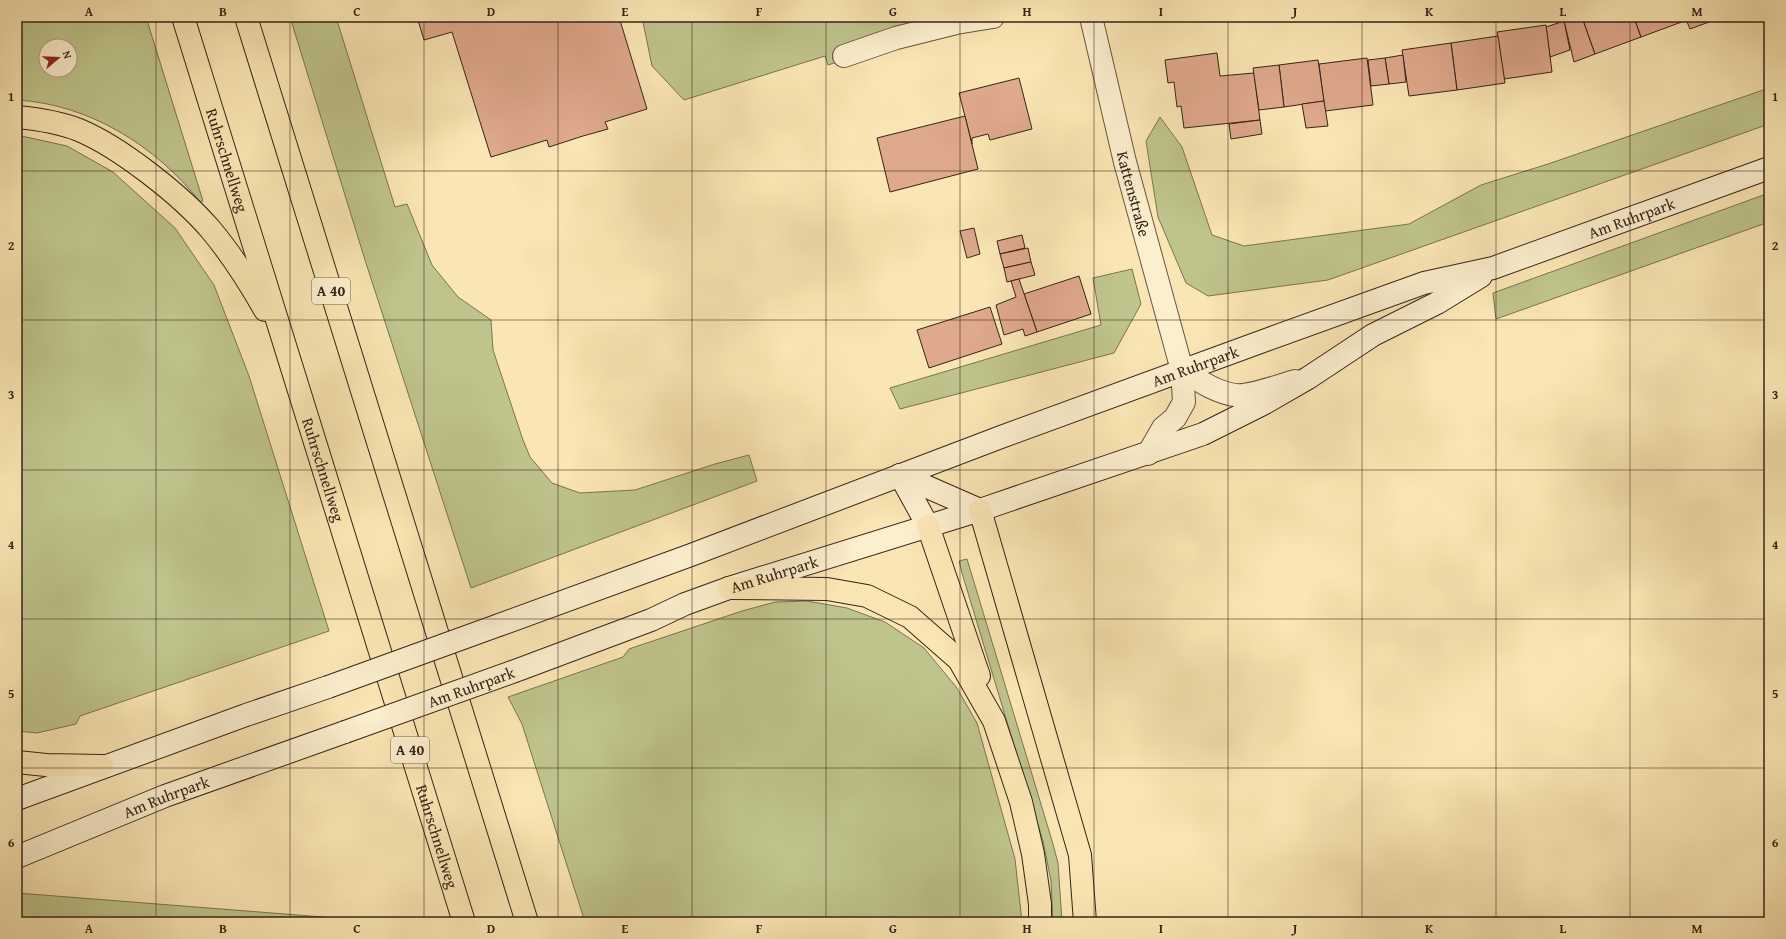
<svg xmlns="http://www.w3.org/2000/svg" width="1786" height="939" viewBox="0 0 1786 939" font-family="'Gentium Book Plus',serif">
	<rect width="100%" height="100%" fill="#fae6b4"/>
	<filter id="stains"><feTurbulence type="fractalNoise" baseFrequency=".005" numOctaves="4"/><feColorMatrix values="0 0 0 0 .2 0 0 0 0 .09 0 0 0 0 .02 0 0 0 .5 -.17"/></filter>
	<radialGradient id="worn" r=".72"><stop offset=".6" stop-color="#630" stop-opacity="0"/><stop offset="1" stop-color="#630" stop-opacity=".3"/></radialGradient>
	<g fill="#bfc48c" stroke="#7a7452" fill-rule="evenodd">
		<path d="M17,17H146L203,201L200,202C156,146 89,104 17,100ZM46,46H70V70H46Z"/>
		<path d="M290,17H336L395,207L407,204L432,265L458,297L491,320L493,350L523,440L530,457L552,483L580,493L635,490L715,464L749,455L757,481L471,588L365,260Z"/>
		<path d="M642,17H975L828,65L825,56L684,100L652,66Z"/>
		<path d="M1769,88V124L1328,280L1208,296L1186,283L1158,217L1146,141L1160,117L1182,147L1212,235L1244,246L1409,224L1481,185L1548,164Z"/>
		<path d="M17,135L67,146L113,172L175,228L214,285L249,376L329,631L80,716L76,724L37,733L17,731Z"/>
		<path d="M1769,193V222L1496,319L1493,293Z"/>
		<path d="M1132,269L1141,304L1114,353L900,409L890,388L1101,325L1093,278Z"/>
		<path d="M967,559L1053,844L1058,863L1062,922H1053L1051,881L1043,841L962,573L959,561Z"/>
		<path d="M807,601L847,608L885,622L924,648L957,688L977,723L1015,859L1022,922H585L522,724L508,697L623,657L629,649L742,611L775,602Z"/>
		<path d="M17,893L323,917L358,922H17Z"/>
	</g>
	<g fill="#dfa98c" stroke="#362319">
		<path d="M417,17H619L647,109L605,122L608,129L583,136L549,147L547,140L491,157L452,32L424,40Z"/>
		<path d="M1573,17H1582L1595,54L1574,62L1564,21Z"/>
		<path d="M1582,17H1634L1641,37L1595,54Z"/>
		<path d="M1634,17H1685L1687,20L1641,37Z"/>
		<path d="M1685,17H1707L1709,22L1690,29Z"/>
		<path d="M1564,21L1570,50L1550,57L1546,27Z"/>
		<path d="M1546,25L1552,72L1504,79L1497,32Z"/>
		<path d="M1498,36L1505,83L1457,90L1451,43Z"/>
		<path d="M1451,43L1457,90L1409,96L1402,50Z"/>
		<path d="M1217,53L1220,76L1254,73L1260,120L1184,128L1181,106L1177,107L1174,82L1168,83L1165,60Z"/>
		<path d="M1403,55L1406,82L1389,84L1385,58Z"/>
		<path d="M1367,58L1373,105L1325,111L1319,64Z"/>
		<path d="M1385,58L1389,84L1371,86L1368,60Z"/>
		<path d="M1318,60L1324,101L1284,107L1279,65Z"/>
		<path d="M1279,65L1284,107L1259,110L1253,68Z"/>
		<path d="M1019,78L1032,129L990,140L988,134L972,138V144L959,93Z"/>
		<path d="M1324,101L1328,126L1306,128L1302,104Z"/>
		<path d="M965,116L978,169L890,192L877,138Z"/>
		<path d="M1260,120L1262,134L1231,139L1229,124Z"/>
		<path d="M974,228L980,254L967,258L960,231Z"/>
		<path d="M1022,235L1025,248L1000,254L997,241Z"/>
		<path d="M1028,248L1031,262L1004,268L1000,254Z"/>
		<path d="M1031,262L1035,275L1007,282L1004,268Z"/>
		<path d="M1079,276L1091,314L1037,332L1024,294Z"/>
		<path d="M1019,279L1037,332L1025,336L1023,329L1004,335L996,305L1016,297L1011,281Z"/>
		<path d="M990,307L1002,344L929,368L917,330Z"/>
	</g>
	<g fill="none" stroke-linecap="round" stroke-linejoin="round">
		<defs>
			<g id="minor">
				<path id="s1" d="M1091,17L1125,162L1182,370L1184,402L1175,418L1163,428L1148,454"/>
				<path d="M844,56L896,38L956,23L993,17"/>
				<path d="M1182,370C1198,380 1215,392 1235,395C1249,397 1281,385 1295,381"/>
			</g>
			<g id="secondary">
				<path d="M900,475L980,510"/>
				<path d="M900,475L928,526"/>
				<path id="s2" d="M499,625L691,555L1001,437L1266,340L1424,283L1493,268L1769,168"/>
				<path id="s3" d="M515,671L651,620L685,604L729,588L980,510L1203,434L1263,404L1308,378L1373,335L1437,303L1481,276"/>
				<path d="M17,799L246,715L328,687"/>
				<path id="s4" d="M17,857L165,796L345,732"/>
			</g>
			<g id="motorway">
				<path id="s5" d="M183,17L464,922"/>
				<path d="M246,17L527,922"/>
				<path d="M17,117C38,119 59,122 79,130C120,147 182,196 211,230C232,255 249,282 265,310"/>
				<path d="M980,510L1080,855L1085,922"/>
				<path d="M928,526L979,676"/>
				<path d="M729,588L827,589L867,596L910,617L959,660L994,721L1021,802L1033,854L1040,904V922"/>
				<path d="M17,762L46,765L102,766"/>
			</g>
		</defs>
		<use href="#minor" stroke="#675440" stroke-width="24"/>
		<use href="#secondary" stroke="#362319" stroke-width="24"/>
		<use href="#motorway" stroke="#362319" stroke-width="24"/>
		<use href="#minor" stroke="#fcefce" stroke-width="22"/>
		<use href="#secondary" stroke="#fcefce" stroke-width="22"/>
		<use href="#motorway" stroke="#fae6b4" stroke-width="22"/>
		<defs>
			<g id="secondary-bridge">
				<path d="M328,687L499,625"/>
				<path id="s6" d="M345,732L515,671"/>
			</g>
		</defs>
		<use href="#secondary-bridge" stroke="#362319" stroke-width="24" stroke-linecap="butt"/>
		<use href="#secondary-bridge" stroke="#fcefce" stroke-width="22"/>
	</g>
	<path fill="none" stroke="#362319" stroke-width="1" stroke-opacity="0.55" d="M156,17V922M290,17V922M424,17V922M558,17V922M692,17V922M826,17V922M960,17V922M1094,17V922M1228,17V922M1362,17V922M1496,17V922M1630,17V922M17,171H1769M17,320H1769M17,470H1769M17,619H1769M17,768H1769"/>
	<g text-anchor="middle" stroke-width="3" stroke-linejoin="round" paint-order="stroke">
		<g fill="#fcefce" stroke="#71604f" stroke-width="1">
			<rect x="312" y="278" width="38" height="26" rx="3"/>
			<rect x="391" y="737" width="38" height="26" rx="3"/>
		</g>
		<g font-size="15" font-weight="bold" fill="#362319">
			<text x="331" y="296">A 40</text>
			<text x="410" y="755">A 40</text>
		</g>
		<g font-size="16" fill="#362319" stroke="#fcefce">
			<text dy="6" stroke="none"><textPath href="#s5" startOffset="150">Ruhrschnellweg</textPath></text>
			<text dy="6" stroke="none"><textPath href="#s1" startOffset="182">Kattenstraße</textPath></text>
			<text dy="6" stroke="none"><textPath href="#s2" startOffset="1204">Am Ruhrpark</textPath></text>
			<text dy="6" stroke="none"><textPath href="#s2" startOffset="743">Am Ruhrpark</textPath></text>
			<text dy="6" stroke="none"><textPath href="#s5" startOffset="474">Ruhrschnellweg</textPath></text>
			<text dy="6" stroke="none"><textPath href="#s3" startOffset="277">Am Ruhrpark</textPath></text>
			<text dy="6" stroke="none"><textPath href="#s6" startOffset="134">Am Ruhrpark</textPath></text>
			<text dy="6" stroke="none"><textPath href="#s4" startOffset="161">Am Ruhrpark</textPath></text>
			<text dy="6" stroke="none"><textPath href="#s5" startOffset="858">Ruhrschnellweg</textPath></text>
		</g>
	</g>
	<rect width="1786" height="939" fill="none" stroke="#fae6b4" stroke-width="44"/>
	<g transform="translate(58 58) rotate(71)"><circle r="19" fill="#fcefce" stroke="#ad9d86"/>
	<path d="M0-3L7 15L0 10L-7 15Z" fill="#8f2418"/>
	<text y="-6" font-size="11" font-weight="bold" text-anchor="middle" fill="#362319">N</text>
	</g>
	<rect x="22" y="22" width="1742" height="895" fill="none" stroke="#362319" stroke-width="1.5"/>
	<g font-size="13" text-anchor="middle" font-weight="bold" fill="#362319">
		<text x="89" y="16">A</text>
		<text x="223" y="16">B</text>
		<text x="357" y="16">C</text>
		<text x="491" y="16">D</text>
		<text x="625" y="16">E</text>
		<text x="759" y="16">F</text>
		<text x="893" y="16">G</text>
		<text x="1027" y="16">H</text>
		<text x="1161" y="16">I</text>
		<text x="1295" y="16">J</text>
		<text x="1429" y="16">K</text>
		<text x="1563" y="16">L</text>
		<text x="1697" y="16">M</text>
		<text x="11" y="101">1</text>
		<text x="1775" y="101">1</text>
		<text x="11" y="250">2</text>
		<text x="1775" y="250">2</text>
		<text x="11" y="399">3</text>
		<text x="1775" y="399">3</text>
		<text x="11" y="549">4</text>
		<text x="1775" y="549">4</text>
		<text x="11" y="698">5</text>
		<text x="1775" y="698">5</text>
		<text x="11" y="847">6</text>
		<text x="1775" y="847">6</text>
		<text x="89" y="933">A</text>
		<text x="223" y="933">B</text>
		<text x="357" y="933">C</text>
		<text x="491" y="933">D</text>
		<text x="625" y="933">E</text>
		<text x="759" y="933">F</text>
		<text x="893" y="933">G</text>
		<text x="1027" y="933">H</text>
		<text x="1161" y="933">I</text>
		<text x="1295" y="933">J</text>
		<text x="1429" y="933">K</text>
		<text x="1563" y="933">L</text>
		<text x="1697" y="933">M</text>
	</g>
	<rect width="100%" height="100%" filter="url(#stains)"/>
	<rect width="100%" height="100%" fill="url(#worn)"/>
</svg>
